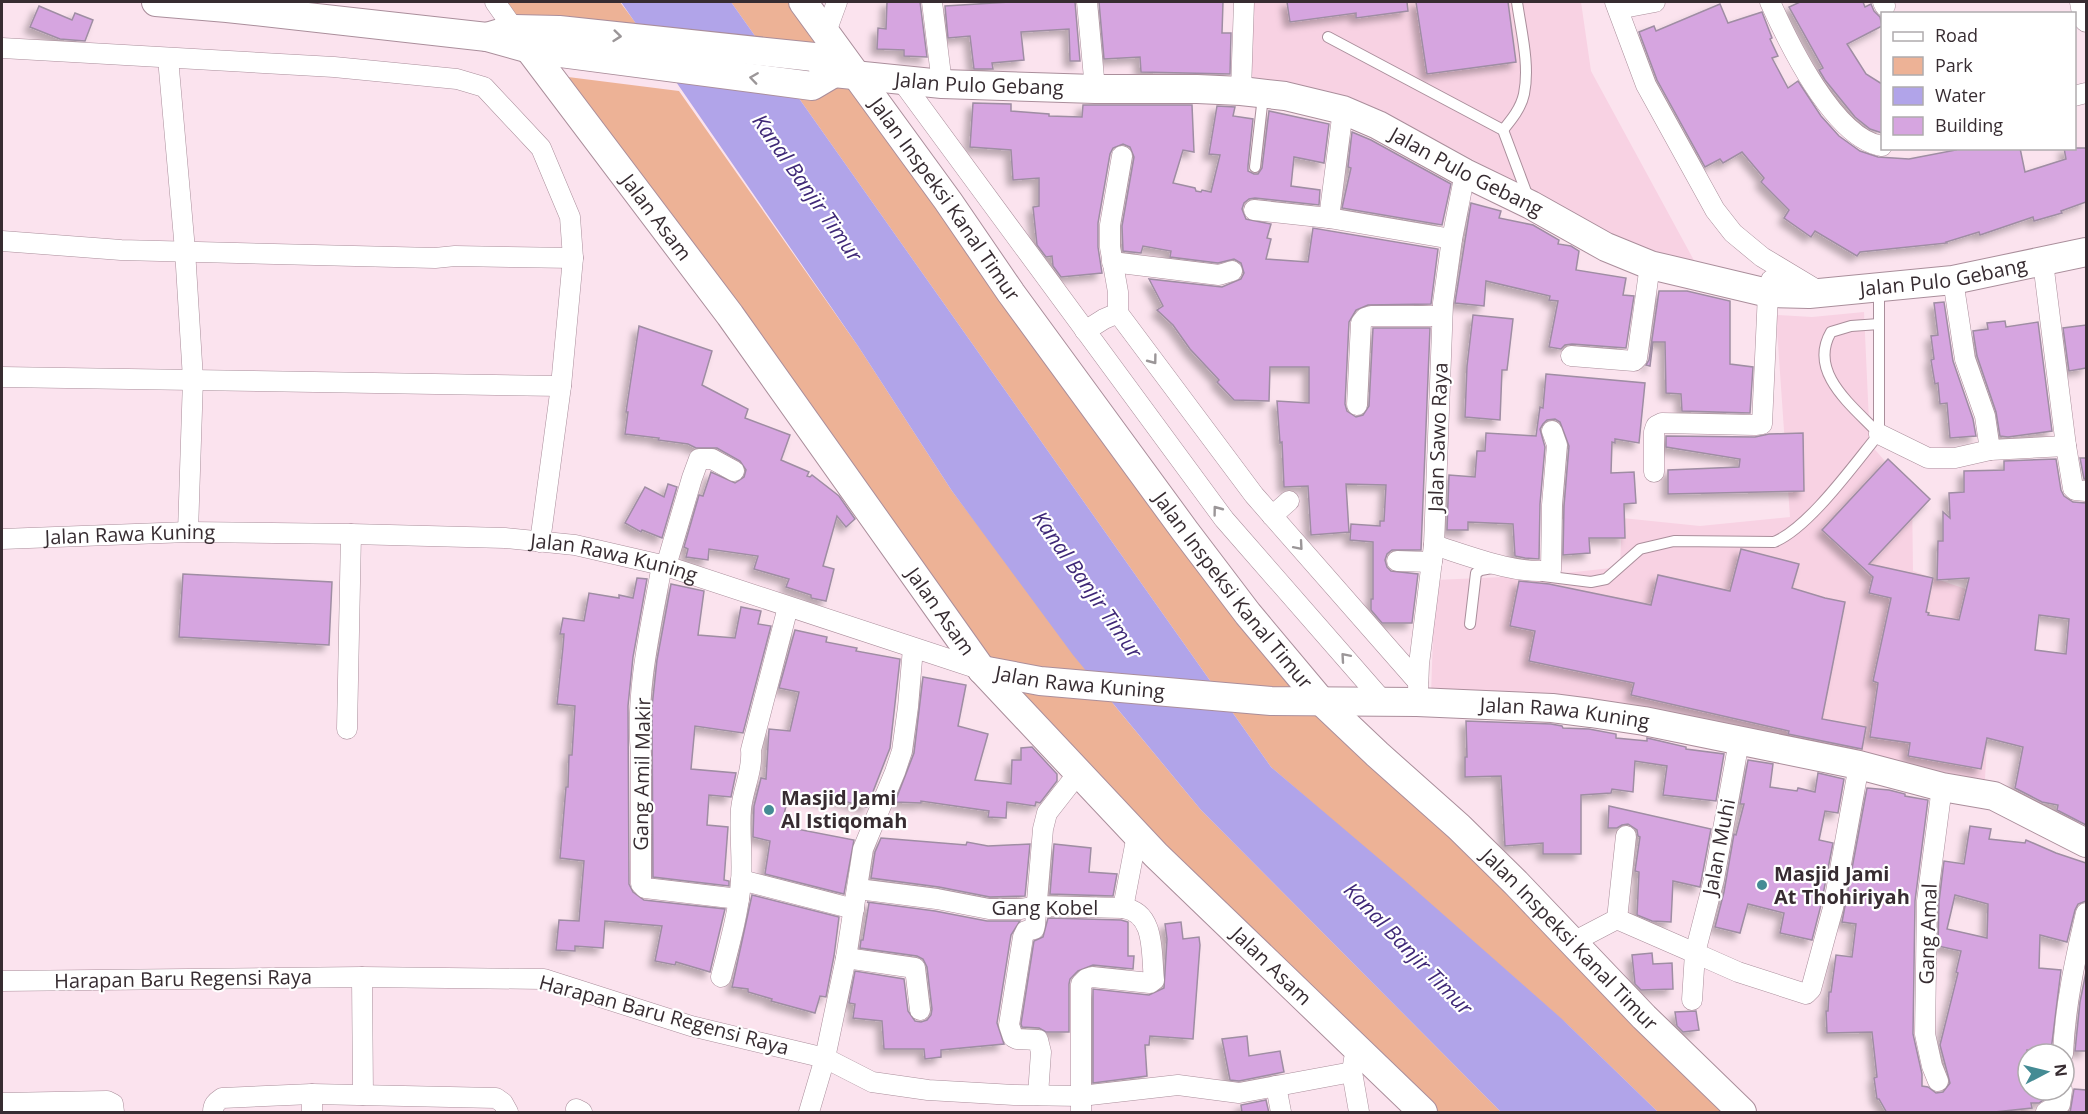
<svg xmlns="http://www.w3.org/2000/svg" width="2088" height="1114" viewBox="0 0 2088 1114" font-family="'Open Sans',sans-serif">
	<defs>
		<filter id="shadow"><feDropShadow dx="-5.5" dy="5.5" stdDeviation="3" flood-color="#0004"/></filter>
	</defs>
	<rect width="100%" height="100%" fill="#fbe3ee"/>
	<g fill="#f8d2e3">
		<path d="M1242,2H1581L1591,71L1697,266L1612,236L1455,150L1354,102L1239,87Z"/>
		<path d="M1864,312L1870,444L1912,492L1913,571L1995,599L1984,797L1431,694L1435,580L1548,575L1620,567L1622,518L1700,526L1790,517L1776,315L1812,317Z"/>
	</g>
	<g fill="#edb296">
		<path d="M504,2H620L638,26L514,16Z"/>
		<path d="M731,2H803L1264,633L1743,1112H1658L1568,1025L1517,980L1271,767Z"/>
		<path d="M560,76L679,91L858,346L952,491L1115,706L1201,810L1501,1112H1423L982,671Z"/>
	</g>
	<path fill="#b1a4e9" d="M621,2H731L1271,767L1403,879L1562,1019L1658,1112H1501L1201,810L1073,655L952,491L858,346Z"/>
	<g fill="#d6a5e0" stroke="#9f8da3" stroke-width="1.5" fill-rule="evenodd" filter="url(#shadow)">
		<path d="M887,2H920L927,57L904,56V50L877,49L878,28L886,29Z"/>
		<path d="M1010,2H1075L1080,61H1070L1069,29L1021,32L1024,60L992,63L993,69H974L970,36L948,38L945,6Z"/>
		<path d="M1099,2H1223L1222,33H1231L1230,74L1141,72L1140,57L1104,59Z"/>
		<path d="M1287,2H1407L1408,11L1356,18V13L1290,22Z"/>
		<path d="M1416,2H1508L1516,62L1427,74Z"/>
		<path d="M1800,2H1863L1865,7L1871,4L1874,11L1880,17L1882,26L1847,44L1866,74L1882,84V133L1870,129L1855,117L1825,80L1819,70L1823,68L1789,7Z"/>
		<path d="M1720,4L1728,23L1762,12L1772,38L1770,39L1778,56L1772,58L1788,88L1798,81L1821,116L1839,136L1860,151L1878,157L1909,159L1956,150L1955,148H2020L2025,172L2066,159L2064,148H2086V202L2061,211L2062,213L2034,221L2033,217L1980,235L1979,232L1946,242L1947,243L1860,252L1857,256L1815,231L1811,237L1784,218L1789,210L1761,182L1764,178L1742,152L1723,163L1720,159L1705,167L1657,80L1639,32L1654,26L1656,31Z"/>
		<path d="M39,6L72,20L75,13L93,20L85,41L60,39L30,27Z"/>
		<path d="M973,103L1011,104V111L1049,114V116L1082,117L1083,105H1192L1194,152L1183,150L1173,183L1195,188L1196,191L1201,192L1202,190L1211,192L1220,155L1209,154L1217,106L1235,107L1233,116L1253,119L1248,166V171L1254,174H1258L1262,168L1269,111L1329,124L1324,163L1294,157L1291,186L1320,190L1319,205L1255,198L1249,199L1244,203L1242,209L1246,219L1271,224L1267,238L1271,239L1266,259L1308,262L1313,228L1438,249L1431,304L1368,305L1356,310L1349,322L1345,404L1347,411L1356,417L1363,415L1369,406L1373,328H1430L1421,550H1392L1387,554L1385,560L1387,567L1391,571L1418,574L1412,623H1382L1371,610V599H1373V542L1350,540L1351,524L1380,526V521H1384L1386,485L1346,484L1349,532L1311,535L1308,486L1284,487L1282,442L1280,443L1277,401L1309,403V367H1270L1269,401L1234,400L1217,382L1219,380L1190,349L1173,325L1157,310L1163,306L1149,279L1222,287L1241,279L1244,273L1241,263L1234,259L1218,263L1170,257L1171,251L1143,246L1141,253L1123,251L1122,226L1134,157L1130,147L1123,144L1113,148L1110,154L1098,223V247L1102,273L1061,277L1053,266L1052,256L1046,257L1037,245L1033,207L1039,206V178L1013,180L1011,150L970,147Z"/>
		<path d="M1352,132L1371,140L1451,184L1442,225L1342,208L1351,168L1348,167Z"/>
		<path d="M1471,203L1501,211L1499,218L1533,225L1559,240L1558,244L1571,246L1579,251L1576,270L1626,278L1623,295L1634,296L1626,348L1572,344L1565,345L1561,349L1549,347L1558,301L1549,300L1550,296L1486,281L1484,306L1455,303Z"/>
		<path d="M1659,291H1687L1730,301V364L1753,367L1750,413L1682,411L1681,394L1666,393L1665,342H1653L1650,366L1646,365L1649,360Z"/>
		<path d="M1944,302L1953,361L1973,419L1976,436L1950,438L1947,403L1940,404L1938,383L1935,384L1931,360L1934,359L1931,336L1938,335L1934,303Z"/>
		<path d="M1473,315L1513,319L1507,370H1502L1500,420L1465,417L1467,366Z"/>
		<path d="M2005,321L2006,327L2038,322L2052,431L2008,437L2000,436L1996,412L1977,356L1973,331L1988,329L1987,323Z"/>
		<path d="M2086,325V368L2069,371L2063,328Z"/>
		<path d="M639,326L712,351L702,385L748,409L745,418L790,435L781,460L809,472L807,476L810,477L812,475L839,496L855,519L846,527L837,516L823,566L834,569L826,601L811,598V595L786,587L789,579L754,569L758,556L709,549L708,560L686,557L688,549L684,547L699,495L703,496L711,472L735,483L744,477L746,470L740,461L717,448H696L688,444L658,440L659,438L625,434L628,412H626Z"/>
		<path d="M1546,374L1645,383L1639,443L1615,439V443L1612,442L1611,473L1634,472L1636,503L1624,504L1625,538H1589L1590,553L1563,555L1564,506L1569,446L1560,422L1555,419L1547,420L1543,424L1540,429L1545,447L1540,504L1539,559L1525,558L1515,556L1513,524L1468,522V530H1447L1449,475L1475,477L1477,451H1485L1486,433L1536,436L1540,407L1543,408Z"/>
		<path d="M1803,433L1804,491L1668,494V470L1739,467L1740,459L1666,447V436L1755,437L1769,434Z"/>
		<path d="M2080,458H2086V479H2084Z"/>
		<path d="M1888,459L1930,499L1869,564L1933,578L1926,612L1929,613L1928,615L1959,620L1969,578L1937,580L1938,541H1943V512L1950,518L1949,493L1964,492V471L2004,470V461L2056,459L2061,490L2064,496L2073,502L2086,503V825L2057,810L2058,805L2042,802L2015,788L2023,747L1987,738L1981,769L1908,756L1910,743L1870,737L1878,683L1873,681L1891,598L1869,593L1873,577L1822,530ZM2039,615L2069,619L2066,654L2035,650Z"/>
		<path d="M668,484L677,487L662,538L642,530L641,532L625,523L645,487L664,497Z"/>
		<path d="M1741,549L1799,564L1792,588L1825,598L1845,602L1822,719L1866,727L1862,749L1788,734L1789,731L1631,695L1634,683L1529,661L1535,631L1510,626L1519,581L1549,584L1651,605L1658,575L1730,591Z"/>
		<path d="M183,574L332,582L329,645L179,637Z"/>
		<path d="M637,578L647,579L633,657L628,706L629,884L633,892L644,900L725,909L710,972L676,962L675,965L655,961L662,926L605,921L603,948L575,946V951L556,950L559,920L579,921L584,861L560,858L566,787H568L569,755H572L575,706L557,704L563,647L564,634H560L563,618L584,621L589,593L619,598V595L633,598Z"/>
		<path d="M671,584L704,591L698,635L735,638L741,607L761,611L758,624L771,626L743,733L695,726L691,769L736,773L731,797L709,795L707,825L728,827L724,880L729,881V886L653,877L652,707L657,660Z"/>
		<path d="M795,630L827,637L826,642L857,648L856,651L900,659L890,748L867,807L827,797V801L789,794L781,826L854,840L844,894L765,874L770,841L753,837L754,806L761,778L766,779L769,729L790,731L799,692L779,688Z"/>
		<path d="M923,677L966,685L958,726L988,734L975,780L1011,784L1012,760H1021V748L1032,747L1057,774V781L1040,803L1036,802L1035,806L1007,802L1006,818L988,817L989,811L921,801V803L895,802L914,753Z"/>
		<path d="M1466,721L1551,724L1562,726L1563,728L1589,729L1616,734V738L1647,741V738L1686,747V749L1724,754L1716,801L1663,795L1667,766L1635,761L1633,792L1612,789L1611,793L1581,795V854H1543V843L1505,846L1501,776L1465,777V757H1467Z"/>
		<path d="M1748,760L1773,764L1770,787L1797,791L1798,788L1815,792L1818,773L1844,779L1838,813L1825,811L1819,840L1833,843L1821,905L1812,940L1780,933L1784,913L1748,904L1740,933L1715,927L1724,892L1734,834L1736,835L1744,804H1740Z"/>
		<path d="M1867,788L1889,790L1905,794V796L1928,800L1915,901L1913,1034L1922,1074V1086L1928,1087L1936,1093L1943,1092L1950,1083L1940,1045L1958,973L1956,972L1961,951L1938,946L1939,902L1944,861L1964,864L1970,826L1991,829L1989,839L2025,843L2026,840L2056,853L2086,863V901L2078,904L2075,910L2067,942L2040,935L2039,968L2061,970L2051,1051L2027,1050L2028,1090H2050L2049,1096L2039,1103H2031L2032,1108L1985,1113H1887L1879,1099H1877L1874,1078L1877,1077L1872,1032L1827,1033L1826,1011H1828L1829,992H1831L1836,955L1852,957L1856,924L1842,922ZM1955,895L1988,904L1987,938L1947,929Z"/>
		<path d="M1609,806L1711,829L1700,887L1673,881L1671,922L1652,921L1637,915L1639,872L1635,871L1640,837L1638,836L1637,830L1628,824L1622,825L1617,828H1608Z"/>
		<path d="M881,838L966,845L967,842L988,846L1030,844L1025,896L990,897L939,887L871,878L875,852Z"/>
		<path d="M1054,844L1091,848L1089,872L1117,874L1113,896L1050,894Z"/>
		<path d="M752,895L839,917L834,956L826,997L820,996L815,1013L771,1001L772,999L748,992V989L732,987Z"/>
		<path d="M867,902L935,911L987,921H1020L1011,935L997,1023L1004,1044L941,1050V1057L925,1059L924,1049H884L882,1021L853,1018L855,1004L849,1003L855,971L904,979L908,1011L915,1021L921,1022L927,1020L931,1015L932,1009L927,967L923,959L917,956L860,948L861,940H863L869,903Z"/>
		<path d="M1048,918L1121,920L1128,922V956H1134L1133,969L1093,965L1078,971L1070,979L1069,984V1032H1046L1039,1028L1022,1027L1021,1024L1034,941L1043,937Z"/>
		<path d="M1181,922L1183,939L1199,937L1200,945L1193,1039L1150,1036L1149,1045H1145L1147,1076L1093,1083V989L1149,995L1164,988L1167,939L1165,924Z"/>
		<path d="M1652,953L1653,964L1672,963L1673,989L1641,990L1635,984L1632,955Z"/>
		<path d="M2086,972V1051H2075L2080,1002Z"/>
		<path d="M1696,1011L1699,1030L1683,1032L1677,1026L1675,1012Z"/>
		<path d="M1247,1036L1249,1056L1280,1051L1284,1072L1239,1081L1230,1080L1222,1039Z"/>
		<path d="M2074,1089L2086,1090V1113H2070Z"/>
		<path d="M1266,1100L1269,1113H1242L1241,1105Z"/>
	</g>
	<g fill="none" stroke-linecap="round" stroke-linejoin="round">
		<defs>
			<g id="lane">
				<path d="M1328,37L1503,130L1528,197"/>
				<path d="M1503,130C1512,119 1521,108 1524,94C1530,65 1521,31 1517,2"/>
				<path d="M1255,167L1263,96"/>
				<path d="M1879,324L1851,326L1831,332C1807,373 1854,407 1879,434"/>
				<path d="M1543,576L1591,582L1606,579L1640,549L1674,541L1774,542C1809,528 1855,463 1879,434V288"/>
				<path d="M1470,624L1476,573L1481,570L1492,568"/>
			</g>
			<g id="street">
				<path d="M495,2L514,29"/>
				<path d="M932,2L942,84"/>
				<path d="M1087,2L1095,89"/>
				<path d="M1615,2L1646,85L1715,210L1733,233L1762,257L1822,293"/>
				<path d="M1770,2C1788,42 1834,139 1882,146"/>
				<path d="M1883,2L1885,6"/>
				<path d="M2080,2L2083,19L2086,22"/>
				<path d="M1618,9L1655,2"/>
				<path d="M826,32L837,2"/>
				<path d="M2,48L334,67L457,79L484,87L541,148L570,217L573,258L561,386L540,542"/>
				<path d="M168,58L185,250L193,379L188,532"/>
				<path d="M901,80L1224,519L1383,701"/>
				<path d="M1241,91L1244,2"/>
				<path d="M2074,96L2086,93"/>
				<path d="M1122,156L1110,225V247L1118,292V313L1254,495L1418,682"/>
				<path d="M1254,210L1329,218L1452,239"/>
				<path d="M1329,218L1343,110"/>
				<path d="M2,241L121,250L435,258L455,256L573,258"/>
				<path d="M1112,262L1219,275L1232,271"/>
				<path d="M2043,262L2066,446L2073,488L2075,490L2086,491"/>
				<path d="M1953,280L1965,359L1985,416L1990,450"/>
				<path d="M1085,331L1104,319L1118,313"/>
				<path d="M1571,356L1634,361L1637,358L1650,265"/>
				<path d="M2,377L561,386"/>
				<path d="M1357,405L1361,323L1365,318L1371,316H1442"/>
				<path d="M1879,434L1928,458H1955L1990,450L2066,446"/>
				<path d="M1654,472V432L1656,426L1662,423L1755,425L1762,424L1768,293L1771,280"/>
				<path d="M1272,516L1289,501"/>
				<path id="s1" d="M2,539L188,532L351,534L505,538L575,545L666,566L982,670"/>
				<path d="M1434,545C1466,555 1519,576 1551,570L1552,505L1557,445L1552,431"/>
				<path d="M1397,561L1432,562"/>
				<path d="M662,565C651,626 635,691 641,754V884L645,888L739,899"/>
				<path d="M666,566L692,478L699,459H712L734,471"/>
				<path d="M1418,691L1419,664L1434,545L1443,303L1452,239L1465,173"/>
				<path d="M347,729L351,534"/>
				<path d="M1739,741L1714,879L1695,953L1738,972L1806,994L1811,989L1833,908L1859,765"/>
				<path d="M741,880L854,909"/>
				<path d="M858,889L937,899L989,909H1021L1037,906L1123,908L1137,835"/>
				<path d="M1617,919L1626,836"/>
				<path d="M1573,942L1617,919L1695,953L1692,1000"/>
				<path d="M846,958L915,968L920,1010"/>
				<path d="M362,977L363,1095"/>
				<path d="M721,977C729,946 738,915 741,882C743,858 739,833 741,809C743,789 753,770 751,750L788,607"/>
				<path d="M2,981L362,977L544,979L691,1026L825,1058L872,1082L928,1090L1014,1095L1081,1096L1178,1085L1239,1093L1352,1072"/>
				<path d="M2063,1054C2065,1006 2075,960 2086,913"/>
				<path d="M1354,1059L1352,1072L1359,1112"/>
				<path d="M1938,1081L1932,1066L1925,1034L1927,901L1942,787"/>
				<path d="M1276,1086L1281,1112"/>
				<path d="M312,1094V1112"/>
				<path d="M1038,1095L1041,1052L1038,1040L1017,1039L1013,1037L1009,1025L1023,937L1026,931L1034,929L1035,925L1043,829L1047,813L1079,772"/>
				<path d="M2,1103L107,1101L113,1104L114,1112"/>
				<path d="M576,1109L582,1112"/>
				<path d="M213,1112C213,1105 216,1102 222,1098L312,1094L496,1098L503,1103L508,1112"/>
				<path d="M809,1112L825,1058L846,958L863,849L895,772L902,751L908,707L913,648"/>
				<path d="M1081,1112V984L1086,979L1092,977L1150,983L1154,980C1151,954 1156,912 1123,908"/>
				<path d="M2046,1112L2060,1104L2062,1090"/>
			</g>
			<g id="secondary">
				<path d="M156,2L227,8L487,37L530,49L812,86L834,73"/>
				<path id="s2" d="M803,2L948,201L1011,293L1185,531L1248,614L1320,700L1377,754L1459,827L1516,883L1644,1017L1742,1112"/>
				<path id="s3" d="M514,29L730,315L982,670L1156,855L1423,1112"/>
				<path id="s4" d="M487,37L514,29L559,30L814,57L834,73L942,84L1095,89H1197L1241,91L1285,96L1343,110L1378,125L1465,173L1531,205L1606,247L1650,265L1768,293L1809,294L1953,280L2086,252"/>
				<path id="s5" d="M982,670L1040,681L1271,701L1417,702L1552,708L1591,713L1644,721L1859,765L1942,787L1994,796L2086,843"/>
			</g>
		</defs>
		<use href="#lane" stroke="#aa8e9b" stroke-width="12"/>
		<use href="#street" stroke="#aa8e9b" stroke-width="21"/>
		<use href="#secondary" stroke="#aa8e9b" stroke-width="30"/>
		<use href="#lane" stroke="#fff" stroke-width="10"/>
		<use href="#street" stroke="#fff" stroke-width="20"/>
		<use href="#secondary" stroke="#fff" stroke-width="28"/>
	</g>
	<defs><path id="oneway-chevron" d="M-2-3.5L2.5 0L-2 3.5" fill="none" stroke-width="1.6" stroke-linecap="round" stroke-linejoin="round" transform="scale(1.5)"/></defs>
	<g stroke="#9b9698">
		<use href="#oneway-chevron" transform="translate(617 36) rotate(6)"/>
		<use href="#oneway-chevron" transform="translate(754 78) rotate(-172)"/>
		<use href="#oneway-chevron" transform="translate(1153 360) rotate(53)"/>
		<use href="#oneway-chevron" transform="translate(1217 510) rotate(-127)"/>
		<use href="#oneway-chevron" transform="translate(1299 546) rotate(49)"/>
		<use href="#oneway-chevron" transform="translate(1345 657) rotate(-131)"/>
	</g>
	<g fill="#448b94" stroke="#fff" stroke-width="2">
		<circle cx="769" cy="810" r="6"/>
		<circle cx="1762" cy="885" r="6"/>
	</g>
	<g text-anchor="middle" stroke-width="4.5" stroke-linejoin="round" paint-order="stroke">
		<g font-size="20" fill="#372c31" stroke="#fff">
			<text dy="7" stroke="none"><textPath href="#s4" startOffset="501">Jalan Pulo Gebang</textPath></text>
			<text dy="7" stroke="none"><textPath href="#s4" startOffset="1005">Jalan Pulo Gebang</textPath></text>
			<text dy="7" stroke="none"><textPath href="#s2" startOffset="243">Jalan Inspeksi Kanal Timur</textPath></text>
			<text dy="7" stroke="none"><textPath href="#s3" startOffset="236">Jalan Asam</textPath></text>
			<text dy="7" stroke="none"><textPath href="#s4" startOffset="1509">Jalan Pulo Gebang</textPath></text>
			<text transform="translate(1438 437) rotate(-88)" y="7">Jalan Sawo Raya</text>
			<text dy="7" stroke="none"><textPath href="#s1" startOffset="128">Jalan Rawa Kuning</textPath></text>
			<text dy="7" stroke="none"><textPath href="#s1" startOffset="614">Jalan Rawa Kuning</textPath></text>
			<text dy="7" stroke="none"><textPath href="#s2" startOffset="729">Jalan Inspeksi Kanal Timur</textPath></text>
			<text dy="7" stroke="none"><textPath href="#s3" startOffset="722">Jalan Asam</textPath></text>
			<text dy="7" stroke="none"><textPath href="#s5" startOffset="99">Jalan Rawa Kuning</textPath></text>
			<text dy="7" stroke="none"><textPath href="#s5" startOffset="585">Jalan Rawa Kuning</textPath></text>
			<text transform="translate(642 774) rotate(-89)" y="7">Gang Amil Makir</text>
			<text transform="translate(1719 847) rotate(-79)" y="7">Jalan Muhi</text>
			<text x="1045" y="915">Gang Kobel</text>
			<text transform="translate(1928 934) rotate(-88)" y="7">Gang Amal</text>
			<text dy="7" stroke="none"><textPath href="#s2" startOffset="1215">Jalan Inspeksi Kanal Timur</textPath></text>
			<text dy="7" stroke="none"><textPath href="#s3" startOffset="1208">Jalan Asam</textPath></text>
			<text transform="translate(183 979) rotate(-1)" y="7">Harapan Baru Regensi Raya</text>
			<text transform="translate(664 1015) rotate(15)" y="7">Harapan Baru Regensi Raya</text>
		</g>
		<g font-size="20" font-weight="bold" fill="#372c31" stroke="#fff" text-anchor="start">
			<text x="781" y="805">Masjid Jami<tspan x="781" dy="23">Al Istiqomah</tspan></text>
			<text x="1774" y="881">Masjid Jami<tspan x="1774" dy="23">At Thohiriyah</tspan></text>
		</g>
		<g font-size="21" font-style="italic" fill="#402978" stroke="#fff">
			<text transform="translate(807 188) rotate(55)" y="7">Kanal Banjir Timur</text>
			<text transform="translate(1087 585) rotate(55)" y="7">Kanal Banjir Timur</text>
			<text transform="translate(1408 949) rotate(46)" y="7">Kanal Banjir Timur</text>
		</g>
	</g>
	<rect width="2088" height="1114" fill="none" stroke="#372c31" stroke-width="6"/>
	<rect x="1881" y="12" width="195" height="138" fill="#ffffff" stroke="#afabad" stroke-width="1.5"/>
	<rect x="1893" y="32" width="30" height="9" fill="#ffffff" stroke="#afabad" stroke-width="1.5"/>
	<text x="1935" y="42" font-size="18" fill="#372c31">Road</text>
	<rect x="1893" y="57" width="30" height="18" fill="#edb296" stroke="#afabad" stroke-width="1.5"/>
	<text x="1935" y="72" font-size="18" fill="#372c31">Park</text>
	<rect x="1893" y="87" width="30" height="18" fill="#b1a4e9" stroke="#afabad" stroke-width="1.5"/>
	<text x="1935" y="102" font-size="18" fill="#372c31">Water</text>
	<rect x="1893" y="117" width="30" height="18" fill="#d6a5e0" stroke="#afabad" stroke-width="1.5"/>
	<text x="1935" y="132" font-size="18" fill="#372c31">Building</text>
	<g transform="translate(2046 1072) rotate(83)"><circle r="28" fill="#ffffff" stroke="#afabad" stroke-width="1.5"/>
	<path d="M0-4.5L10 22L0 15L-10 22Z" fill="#448b94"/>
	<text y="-9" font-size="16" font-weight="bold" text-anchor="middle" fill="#372c31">N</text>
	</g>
</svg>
